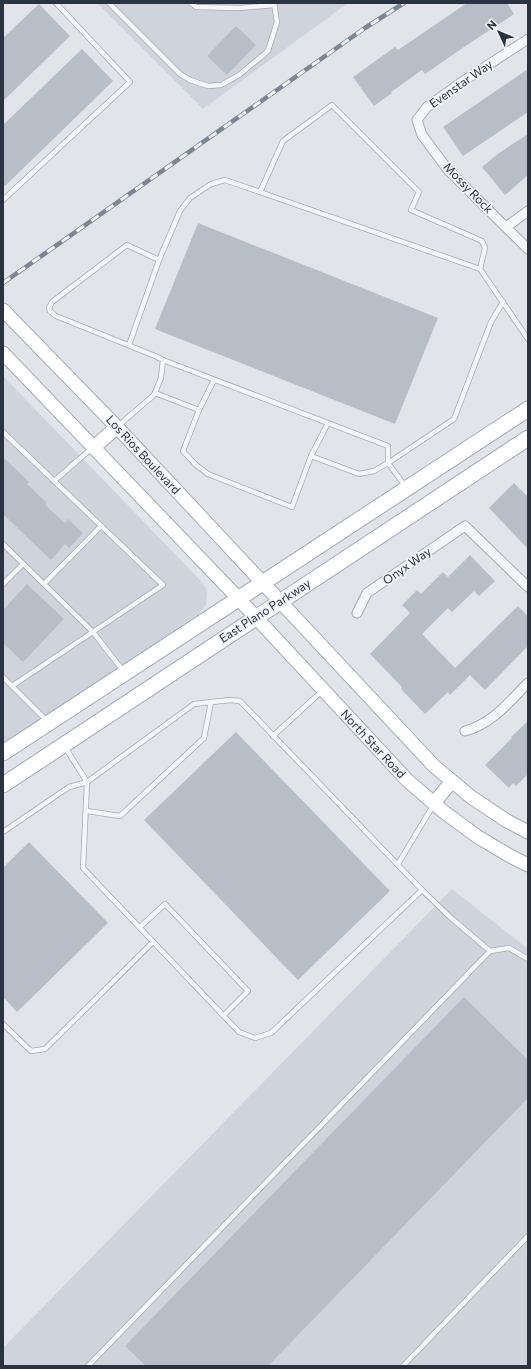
<svg xmlns="http://www.w3.org/2000/svg" width="531" height="1369" viewBox="0 0 531 1369" font-family="Commissioner,sans-serif">
	<rect width="100%" height="100%" fill="#e1e5ea"/>
	<g fill="#cfd4dc">
		<path d="M97,3H348L203,109Z"/>
		<path d="M3,376L199,579L207,590L206,605L199,614L3,744Z"/>
		<path d="M452,889L528,949V1366H3V1348Z"/>
	</g>
	<g fill="#b8bec7">
		<path d="M467,3H507L514,14L467,45L425,74L422,70L391,92L392,93L374,106L353,77L395,47L398,50Z"/>
		<path d="M39,4L70,36L3,101V38Z"/>
		<path d="M236,26L256,45L227,75L207,56Z"/>
		<path d="M82,49L113,81L3,188V125Z"/>
		<path d="M528,69V112L463,156L443,127Z"/>
		<path d="M528,134V175L505,195L482,167L499,153Z"/>
		<path d="M198,223L438,318L395,424L155,329Z"/>
		<path d="M3,457L29,482L27,484L47,503L45,505L65,523L68,519L83,533L69,548L65,544L51,560L3,514Z"/>
		<path d="M514,483L528,497V549L489,508Z"/>
		<path d="M470,555L495,581L479,596L474,591L452,612L448,608L422,634L455,668L518,606L528,616V646L485,690L470,675L450,695L448,692L425,714L401,689L402,687L370,654L410,613L402,605L417,590L421,594L443,572L448,577Z"/>
		<path d="M27,584L64,619L23,662L3,643V610Z"/>
		<path d="M528,721V774L516,786L513,783L509,788L485,765L512,738L511,737Z"/>
		<path d="M236,732L390,891L298,980L144,820Z"/>
		<path d="M29,842L108,923L17,1012L3,997V868Z"/>
		<path d="M464,997L528,1060V1098L268,1366H146L125,1346Z"/>
	</g>
	<g fill="none" stroke-linecap="round" stroke-linejoin="round">
		<defs>
			<g id="service">
				<path d="M109,3L180,74L190,80L208,86L221,85L239,75L268,51L277,22L274,3"/>
				<path d="M191,3L196,7L239,8L274,5"/>
				<path d="M260,192L480,269"/>
				<path d="M3,200L130,82L56,3"/>
				<path d="M129,345L159,260"/>
				<path d="M155,393L199,410L183,451L196,465L208,474L292,507L311,456L359,474L374,471L388,463V446L163,360"/>
				<path d="M199,410L214,380"/>
				<path d="M118,426L154,395L161,378L163,360L155,356L56,316L50,311L49,308L52,302L127,245L159,260L180,211L190,198L211,184L225,180L260,192L283,141L332,105L419,192L411,210L482,241L485,248L480,269L528,339"/>
				<path d="M3,432L163,585L12,686"/>
				<path d="M311,456L328,423"/>
				<path d="M54,481L91,449"/>
				<path d="M406,487L388,463L454,419L491,322L503,302"/>
				<path d="M3,544L93,632L124,672"/>
				<path d="M3,584L23,564"/>
				<path d="M44,584L101,526"/>
				<path d="M3,677L47,721"/>
				<path d="M273,736L322,691"/>
				<path d="M87,811L120,816L204,738L211,702"/>
				<path d="M3,832L69,787L87,782L194,704L230,700L240,701L422,890L271,1033L255,1038L239,1032L83,868L87,782L65,747"/>
				<path d="M398,864L434,804"/>
				<path d="M422,890L450,917L490,951"/>
				<path d="M140,927L165,904L248,991L224,1015"/>
				<path d="M3,1024L31,1051L45,1049L153,942"/>
				<path d="M88,1366L490,951L509,948L528,959"/>
				<path d="M403,1366L528,1236"/>
			</g>
			<g id="minor">
				<path d="M528,39L462,82L427,107L417,120L422,135L448,170L528,249"/>
				<path d="M506,227L528,211"/>
				<path d="M357,613L367,593L465,526L528,587"/>
				<path d="M465,731C492,724 509,702 528,683"/>
			</g>
			<g id="secondary">
				<path d="M3,310L117,427L434,766L471,797L507,821L528,832"/>
				<path d="M3,353L238,598L407,780L444,812L478,837L510,856L528,865"/>
				<path d="M93,448L117,427"/>
				<path d="M434,803L452,781"/>
			</g>
			<g id="primary">
				<path d="M3,753L528,409"/>
				<path d="M3,785L528,438"/>
			</g>
		</defs>
		<use href="#service" stroke="#a6acb4" stroke-width="6"/>
		<use href="#minor" stroke="#a6acb4" stroke-width="11"/>
		<use href="#secondary" stroke="#a6acb4" stroke-width="15"/>
		<use href="#primary" stroke="#a0aab6" stroke-width="17"/>
		<use href="#service" stroke="#f4f6f8" stroke-width="4.5"/>
		<use href="#minor" stroke="#f4f6f8" stroke-width="9"/>
		<use href="#secondary" stroke="#fff" stroke-width="13"/>
		<use href="#primary" stroke="#fff" stroke-width="15"/>
		<defs>
			<path id="rail" d="M3,283L365,28L404,3"/>
		</defs>
		<use href="#rail" stroke="#7b8593" stroke-width="4.5"/>
		<use href="#rail" stroke="#f1f4f7" stroke-width="3" stroke-dasharray="9" stroke-linecap="butt"/>
	</g>
	<g text-anchor="middle" stroke-width="3.5" stroke-linejoin="round" paint-order="stroke">
		<g font-size="12" fill="#293342" stroke="#f1f4f7">
			<text transform="translate(461 84) rotate(-35)" y="4">Evenstar Way</text>
			<text transform="translate(468 188) rotate(46)" y="4">Mossy Rock</text>
			<text transform="translate(143 455) rotate(47)" y="4">Los Rios Boulevard</text>
			<text transform="translate(407 566) rotate(-35)" y="4">Onyx Way</text>
			<text transform="translate(265 611) rotate(-33)" y="4">East Plano Parkway</text>
			<text transform="translate(373 744) rotate(47)" y="4">North Star Road</text>
		</g>
	</g>
	<rect width="531" height="1369" fill="none" stroke="#293342" stroke-width="8"/>
	<g transform="translate(499 32) rotate(314)" stroke="#f1f4f7" stroke-width="3" paint-order="stroke">
	<path d="M0-3L7 15L0 10L-7 15Z" fill="#293342"/>
	<text y="-6" font-size="11" font-weight="bold" text-anchor="middle" fill="#293342">N</text>
	</g>
</svg>
